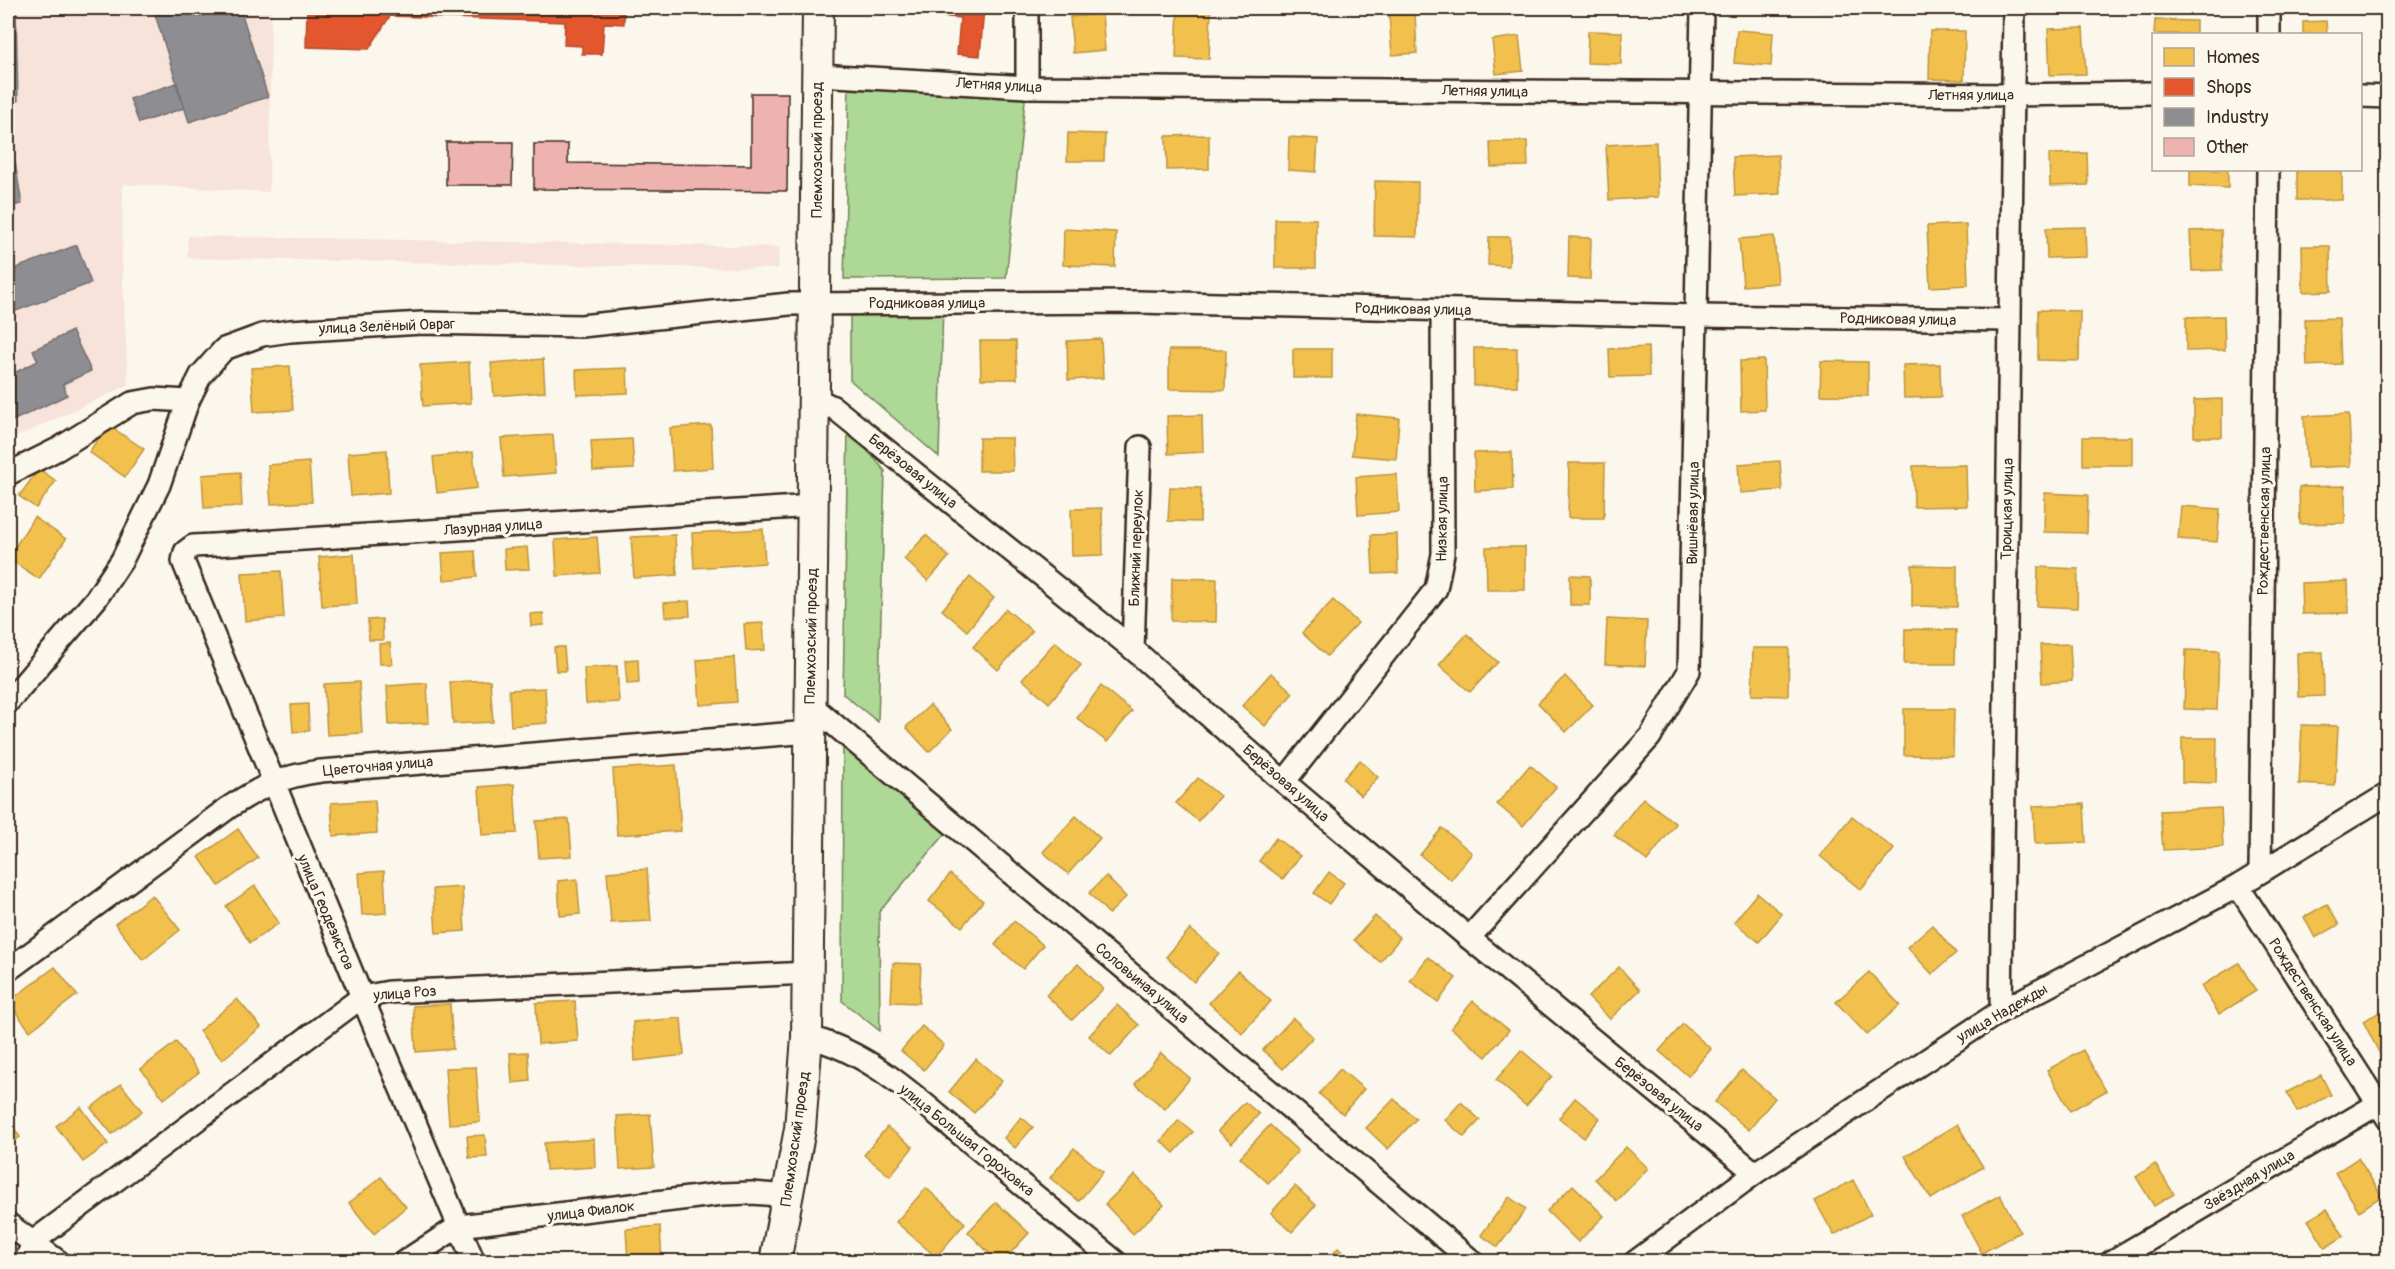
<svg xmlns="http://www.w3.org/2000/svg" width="2395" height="1269" viewBox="0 0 2395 1269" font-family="Pangolin,sans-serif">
	<rect width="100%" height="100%" fill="#fbf7ec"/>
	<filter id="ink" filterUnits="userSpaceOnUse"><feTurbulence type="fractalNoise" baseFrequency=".0167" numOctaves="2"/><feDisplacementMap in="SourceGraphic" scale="12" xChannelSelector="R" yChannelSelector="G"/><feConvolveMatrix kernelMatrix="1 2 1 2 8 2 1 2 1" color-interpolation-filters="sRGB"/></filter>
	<g filter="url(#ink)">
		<g fill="#f7e3d9">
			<path d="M8,8H271L269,192L123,184L122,259L128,385L8,441Z"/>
			<path d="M188,236L779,247L778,269L187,258Z"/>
		</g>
		<g fill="#add896" stroke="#74815a" stroke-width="1.5">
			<path d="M849,82L1026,91L1006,278L844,279Z"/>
			<path d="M850,303H943L939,457L850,380Z"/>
			<path d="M848,428L885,471L878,722L843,694Z"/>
			<path d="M843,734L952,826L879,912L880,1031L842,1001Z"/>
		</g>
		<g fill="#f2c14e" stroke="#bb9440" stroke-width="1.5">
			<rect x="1818" y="8" width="25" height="4"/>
			<path d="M1178,9L1211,10L1209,59L1176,58Z"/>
			<path d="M1102,14L1105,50L1073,53L1070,17Z"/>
			<path d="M1415,14L1417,53L1392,55L1389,15Z"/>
			<path d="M2155,20L2196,21V34H2154Z"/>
			<path d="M2326,21L2327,34H2303V22Z"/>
			<path d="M2083,28L2086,74L2050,75L2048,29Z"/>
			<path d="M1737,30L1773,33L1771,66L1734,63Z"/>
			<path d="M1588,31L1622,32L1621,64L1587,63Z"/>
			<path d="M1930,31H1965L1964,80L1929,79Z"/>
			<path d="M1519,36L1523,71L1496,74L1492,40Z"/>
			<path d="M1068,133L1105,134L1104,161H1067Z"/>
			<path d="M1209,135V169L1167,170L1166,136Z"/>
			<path d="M1289,137L1318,139L1316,172L1288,170Z"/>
			<path d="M1527,141L1528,166L1491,167L1490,142Z"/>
			<path d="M1656,142L1658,197L1609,200L1606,145Z"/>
			<path d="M2087,153L2088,185L2050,186L2049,154Z"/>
			<path d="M1778,155L1780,194L1735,196L1733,157Z"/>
			<path d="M2190,170H2228V188L2190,186Z"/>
			<rect x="2297" y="170" width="45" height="30"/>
			<path d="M1375,181L1418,182L1417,237L1374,236Z"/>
			<rect x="1275" y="219" width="41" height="49"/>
			<path d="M1966,224L1968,285L1930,287L1927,226Z"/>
			<path d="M2085,227L2086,257L2047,258L2046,228Z"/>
			<path d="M1064,229L1116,232L1115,267L1063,265Z"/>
			<path d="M2221,230L2222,270L2192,271L2190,231Z"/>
			<path d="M1774,236L1778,283L1743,286L1739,239Z"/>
			<path d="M1489,237H1510L1509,266L1488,265Z"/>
			<path d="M1569,237L1591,238L1590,279L1568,278Z"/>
			<path d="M2302,246H2330L2331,291L2303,292Z"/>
			<path d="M2038,310L2080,311L2079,361L2038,360Z"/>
			<path d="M2224,316L2225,350L2186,351V317Z"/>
			<path d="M2339,318L2341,364L2307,366L2305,319Z"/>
			<path d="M1101,339L1103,378L1068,380L1067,341Z"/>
			<path d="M980,341H1016L1017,379H981Z"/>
			<path d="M1648,347L1649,376L1610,377L1609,349Z"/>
			<rect x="1474" y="348" width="43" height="38"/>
			<rect x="1293" y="349" width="39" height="29"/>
			<path d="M1169,350H1226L1225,390L1169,389Z"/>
			<path d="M543,359L545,392L494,396L491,363Z"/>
			<path d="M1764,360L1765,410L1741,411L1740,361Z"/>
			<path d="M1821,361L1868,362V396L1820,395Z"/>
			<path d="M469,362L471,403L423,406L420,365Z"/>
			<path d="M1940,364L1941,397L1904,398L1903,365Z"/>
			<path d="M290,366L293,410L254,412L251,368Z"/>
			<path d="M627,368L628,393L577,395L576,370Z"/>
			<path d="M2222,399V437H2194V400Z"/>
			<path d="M1356,414L1399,418L1396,459L1352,455Z"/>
			<path d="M2349,414L2351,466L2307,468L2304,416Z"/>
			<path d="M1202,415L1203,452L1168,454L1167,416Z"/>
			<path d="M108,425L144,449L125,477L89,452Z"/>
			<path d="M711,425L713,468L673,471L670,428Z"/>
			<path d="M553,435L556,473L504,477L501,438Z"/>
			<rect x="2083" y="437" width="49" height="28"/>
			<path d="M979,438H1012L1013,471H979Z"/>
			<path d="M632,439L634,469L593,471L591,441Z"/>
			<path d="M387,450L389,493L351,496L348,453Z"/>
			<path d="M473,452L477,488L437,493L433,457Z"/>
			<path d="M1512,452L1513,489L1475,491L1474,453Z"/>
			<path d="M1780,461L1782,490L1740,493L1738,464Z"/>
			<path d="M309,462L312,502L271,504L268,465Z"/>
			<path d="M1569,463H1605L1604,518H1568Z"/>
			<path d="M1966,465L1967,506L1914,507L1913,466Z"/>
			<path d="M39,469L56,481L36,508L19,496Z"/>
			<path d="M240,472L242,506L204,508L202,475Z"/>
			<path d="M1397,474L1399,512L1358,515L1356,477Z"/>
			<path d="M2345,486V523L2300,524L2299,487Z"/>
			<path d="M1170,487L1201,488L1200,522L1168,521Z"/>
			<path d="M2045,493L2088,495L2087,533L2044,532Z"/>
			<path d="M2181,506L2220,509L2217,542L2178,539Z"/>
			<path d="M1102,508L1103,555L1072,556L1071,509Z"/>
			<path d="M34,517L66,539L39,579L8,558Z"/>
			<path d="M763,529L765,563L694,568L692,533Z"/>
			<path d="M1397,534L1398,573L1373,574L1371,535Z"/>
			<path d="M675,535L677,575L634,578L631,537Z"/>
			<path d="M926,535L949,557L928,581L904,559Z"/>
			<path d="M597,537L600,573L557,576L555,540Z"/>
			<path d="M527,547L529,569L505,570L504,549Z"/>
			<path d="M1486,547H1525V590H1487Z"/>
			<path d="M475,551L477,577L444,580L442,553Z"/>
			<path d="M354,554L357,604L322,606L319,557Z"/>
			<path d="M1912,565L1957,566V607L1912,606Z"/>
			<path d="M2038,567L2078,569L2077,608L2037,606Z"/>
			<path d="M281,571L284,618L245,621L242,573Z"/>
			<path d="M1570,575L1590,576V605H1570Z"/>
			<path d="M970,577L994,598L967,631L942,610Z"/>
			<path d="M1172,578L1217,579L1216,622L1171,621Z"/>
			<path d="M2348,581L2349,613L2302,614L2301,583Z"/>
			<path d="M1333,600L1358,623L1327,656L1302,633Z"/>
			<path d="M689,601L690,616L665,617L664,603Z"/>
			<path d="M1006,609L1032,631L998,670L973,647Z"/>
			<path d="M543,613L544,625L531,626L530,614Z"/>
			<path d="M382,619L383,640H369L368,620Z"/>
			<path d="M1607,619L1647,621L1645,666L1605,664Z"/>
			<path d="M763,623L765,650L746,651L744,624Z"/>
			<path d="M1905,629L1956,630L1955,664H1904Z"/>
			<path d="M1467,634L1498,662L1470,692L1439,665Z"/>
			<path d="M1055,642L1081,665L1049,703L1022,679Z"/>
			<path d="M390,643L392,664H380L379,644Z"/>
			<path d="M2070,644L2072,681L2042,683L2040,645Z"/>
			<path d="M554,647H564L566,671H556Z"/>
			<path d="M1753,648H1789L1788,696L1752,695Z"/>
			<path d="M2186,650L2219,651L2217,710L2184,709Z"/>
			<path d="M2323,652L2324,696L2298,697L2297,653Z"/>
			<path d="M734,657L737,702L700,705L697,660Z"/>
			<path d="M638,659L639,683L627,684L625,660Z"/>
			<path d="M617,666L619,702L586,704L584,668Z"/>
			<path d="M1271,673L1293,693L1265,726L1242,706Z"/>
			<path d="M1565,676L1593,705L1566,732L1538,703Z"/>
			<path d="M490,680L493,722L453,724L450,682Z"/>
			<path d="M359,682L362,733L327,735L324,684Z"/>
			<path d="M427,683L429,723L389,725L387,686Z"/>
			<path d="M1101,686L1132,711L1107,742L1077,718Z"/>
			<path d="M545,688L547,723L511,726L509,690Z"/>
			<path d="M308,704L309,731L293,732L291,705Z"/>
			<path d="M930,705L952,729L929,752L906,727Z"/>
			<path d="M1904,709H1954L1953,756L1904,755Z"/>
			<path d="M2302,725L2338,726L2335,786L2299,784Z"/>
			<path d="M2182,738H2217L2216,783L2182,782Z"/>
			<path d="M1360,760L1378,777L1361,796L1343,779Z"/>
			<path d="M676,765L681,831L617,835L613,769Z"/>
			<path d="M1530,765L1556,787L1523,826L1497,804Z"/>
			<path d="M1198,778L1220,796L1198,821L1176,803Z"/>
			<path d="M514,784L517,833L482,835L479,787Z"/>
			<path d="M1643,798L1676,824L1647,861L1614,835Z"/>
			<path d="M375,800L377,833L333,836L331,803Z"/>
			<path d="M2084,804L2086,842L2035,844L2033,806Z"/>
			<path d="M2221,808L2223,847L2163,850L2160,811Z"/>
			<path d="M1076,816L1100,838L1068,874L1043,852Z"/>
			<path d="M1852,816L1894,849L1861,890L1820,856Z"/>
			<path d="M569,819L572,856L539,858L536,821Z"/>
			<path d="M1442,828L1472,853L1451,880L1420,855Z"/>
			<path d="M238,829L258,858L219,886L199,857Z"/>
			<path d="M1276,838L1300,856L1283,879L1259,861Z"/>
			<path d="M647,869L651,921L611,923L607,872Z"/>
			<path d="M384,871L386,913L362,915L359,873Z"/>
			<path d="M1329,872L1344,883L1329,904L1314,893Z"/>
			<path d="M950,874L983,901L962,927L929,901Z"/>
			<path d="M1106,876L1126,897L1109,914L1089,893Z"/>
			<path d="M577,879L580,914L560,916L558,881Z"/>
			<path d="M255,886L279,923L250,943L226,906Z"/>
			<path d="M462,887L465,931L436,933L433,889Z"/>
			<path d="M1757,893L1782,914L1759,942L1734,922Z"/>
			<path d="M152,895L180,930L143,960L115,924Z"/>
			<path d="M2327,904L2339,925L2315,938L2304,917Z"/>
			<path d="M1375,916L1400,938L1380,962L1354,940Z"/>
			<path d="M1014,921L1043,945L1023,969L995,945Z"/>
			<path d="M1932,925L1956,953L1932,974L1907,947Z"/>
			<path d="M1190,929L1219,953L1194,982L1166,957Z"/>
			<path d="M1428,957L1456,978L1438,1002L1410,981Z"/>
			<path d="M893,963L921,964L919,1003L891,1002Z"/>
			<path d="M2239,963L2256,991L2219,1014L2201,986Z"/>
			<path d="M1078,964L1103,989L1072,1020L1046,995Z"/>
			<path d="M55,967L77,995L30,1031L8,1002Z"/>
			<path d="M1619,967L1640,990L1610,1019L1588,997Z"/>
			<path d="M1238,971L1271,1001L1242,1033L1209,1003Z"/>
			<path d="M1869,972L1900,1005L1867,1035L1836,1002Z"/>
			<path d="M237,999L261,1027L222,1060L199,1031Z"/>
			<path d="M575,1001L578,1041L538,1044L536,1003Z"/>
			<path d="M1473,1001L1509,1030L1486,1057L1451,1028Z"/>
			<path d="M450,1004L453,1049L416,1052L413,1006Z"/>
			<path d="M1117,1005L1139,1025L1111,1056L1089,1036Z"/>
			<path d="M2388,1008V1058L2383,1060L2363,1021Z"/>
			<path d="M681,1018L684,1055L635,1061L633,1022Z"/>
			<path d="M1293,1018L1313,1037L1283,1069L1263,1050Z"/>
			<path d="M1683,1024L1711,1049L1688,1076L1659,1051Z"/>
			<path d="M922,1026L944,1045L924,1070L901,1051Z"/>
			<path d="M176,1042L199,1072L164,1099L141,1069Z"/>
			<path d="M1521,1050L1552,1076L1526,1106L1496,1080Z"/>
			<path d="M2083,1050L2106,1091L2070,1111L2047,1070Z"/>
			<path d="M528,1052L530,1081L512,1083L510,1053Z"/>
			<path d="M1161,1053L1190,1078L1165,1109L1135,1084Z"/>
			<path d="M976,1059L1002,1081L974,1113L949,1092Z"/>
			<path d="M476,1067L480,1122L449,1124L445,1068Z"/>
			<path d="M1340,1069L1364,1089L1343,1114L1319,1094Z"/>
			<path d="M1742,1070L1775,1098L1749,1130L1715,1102Z"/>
			<path d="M2321,1075L2331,1095L2297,1112L2287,1092Z"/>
			<path d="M121,1084L142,1111L112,1134L91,1108Z"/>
			<path d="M1575,1098L1600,1118L1584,1138L1559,1118Z"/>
			<path d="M1394,1099L1416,1119L1388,1149L1366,1128Z"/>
			<path d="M1245,1102L1259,1114L1232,1143L1218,1131Z"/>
			<path d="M1461,1102L1480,1120L1464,1137L1445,1120Z"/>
			<path d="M81,1107L108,1144L83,1162L56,1126Z"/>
			<path d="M650,1114L654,1167L620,1169L617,1116Z"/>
			<path d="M1021,1117L1033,1127L1015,1148L1004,1138Z"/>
			<path d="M8,1119L20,1137L8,1146Z"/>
			<path d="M1179,1120L1193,1132L1174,1153L1161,1141Z"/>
			<path d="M1957,1124L1983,1167L1931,1199L1905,1156Z"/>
			<path d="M1270,1125L1298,1151L1268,1183L1240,1157Z"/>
			<path d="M887,1127L913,1147L890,1176L864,1155Z"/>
			<path d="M485,1135L487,1157L469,1158L467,1136Z"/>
			<path d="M594,1139L595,1167L546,1170L544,1143Z"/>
			<path d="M1626,1147L1648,1168L1617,1201L1595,1179Z"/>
			<path d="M1074,1148L1103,1172L1079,1201L1050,1178Z"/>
			<path d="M2358,1158L2382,1196L2359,1211L2335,1173Z"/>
			<path d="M2155,1164L2174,1194L2154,1206L2136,1177Z"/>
			<path d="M1135,1175L1164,1205L1133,1234L1105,1204Z"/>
			<path d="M381,1177L406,1207L374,1234L349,1203Z"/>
			<path d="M1853,1180L1871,1214L1834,1235L1815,1201Z"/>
			<path d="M1573,1185L1604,1216L1578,1242L1547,1211Z"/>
			<path d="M1295,1186L1316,1205L1292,1232L1271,1213Z"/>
			<path d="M926,1188L965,1223L936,1257L896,1222Z"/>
			<path d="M2000,1195L2020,1232L1982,1253L1962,1216Z"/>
			<path d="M1509,1197L1526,1209L1498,1247L1481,1235Z"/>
			<path d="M996,1202L1029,1233L1002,1262H998L968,1232Z"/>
			<path d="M2327,1209L2344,1236L2325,1248L2308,1220Z"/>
			<path d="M660,1226L662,1262H628L626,1229Z"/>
			<path d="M1338,1248L1353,1262H1325Z"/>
		</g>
		<g fill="#e4572e" stroke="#b14a29" stroke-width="1.5">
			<path d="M307,8H624V24L604,23L602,54H582V46L564,45L565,22L390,16L369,49L306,47Z"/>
			<path d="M938,8H984L980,56L957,54L960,18L938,16Z"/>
		</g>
		<g fill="#8d8d92" stroke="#746f6f" stroke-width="1.5">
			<path d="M8,8H16L18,101H8Z"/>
			<path d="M153,8H240L268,97L189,122Z"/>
			<path d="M176,83L184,108L139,123L130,99Z"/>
			<path d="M15,162L22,204L8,207V164Z"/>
			<path d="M77,245L91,283L8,314V271Z"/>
			<path d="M72,331L91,371L63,384L67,395L8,423V376L38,361L33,350Z"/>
		</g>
		<g fill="#eeb3ae" stroke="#3b2a1e" stroke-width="1.5">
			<path d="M751,93H788L787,191L534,189V144H568V163L751,165Z"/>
			<path d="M446,142H513L512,185H446Z"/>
		</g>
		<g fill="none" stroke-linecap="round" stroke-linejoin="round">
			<defs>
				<g id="minor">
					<path d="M1027,8V87"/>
					<path d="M2269,34V8"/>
					<path d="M818,75L1027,87L2013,95L2154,93"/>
					<path d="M2360,96L2388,97"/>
					<path d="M814,398L833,407L1133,649L1284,782L1469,938L1755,1173"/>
					<path d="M8,474L58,449L132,403L154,399L188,401"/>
					<path d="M1133,649L1140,447"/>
					<path d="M8,702L96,599L122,560L159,485L188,401L201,375L224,349L262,335L290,331L422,323L581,326L789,304L1138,302L1698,316L2010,320"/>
					<path d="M811,705L1473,1262"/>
					<path d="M1284,782L1436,589L1443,554L1442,310"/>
					<path d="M2260,872L2268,170"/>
					<path d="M2238,886L2388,1119"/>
					<path d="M1469,938L1650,737L1689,671L1702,8"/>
					<path d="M8,970L228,808C260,787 282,776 321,771L810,732"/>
					<path d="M2001,1011L2014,8"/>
					<path d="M807,1037C871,1051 922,1103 971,1143C1019,1182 1067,1222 1116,1262"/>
					<path d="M8,1224L59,1262"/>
					<path d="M25,1262L34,1241L362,997L389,992L808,973"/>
					<path d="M404,1262L459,1226L722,1194L752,1193L789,1196"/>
					<path d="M474,1262L362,997L183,561L185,552L193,546L213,545L813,506"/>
					<path d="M1635,1262L1755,1173L2001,1011L2238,886L2388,794"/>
					<path d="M2111,1262L2388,1098"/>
				</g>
				<path id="secondary" d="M775,1262L800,1129L807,1037L818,8"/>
			</defs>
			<use href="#minor" stroke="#3b2a1e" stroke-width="26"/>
			<use href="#secondary" stroke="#3b2a1e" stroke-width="34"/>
			<use href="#minor" stroke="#fbf7ec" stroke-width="21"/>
			<use href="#secondary" stroke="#fbf7ec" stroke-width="30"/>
		</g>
	</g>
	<g text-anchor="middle" stroke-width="6" stroke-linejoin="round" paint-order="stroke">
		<g font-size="15" fill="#3b2a1e" stroke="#fbf7ec">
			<text transform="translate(999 85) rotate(3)" y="5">Летняя улица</text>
			<text transform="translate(1485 91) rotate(1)" y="5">Летняя улица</text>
			<text x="1971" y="100">Летняя улица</text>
			<text transform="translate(817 150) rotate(-90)" y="5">Племхозский проезд</text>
			<text x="927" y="308">Родниковая улица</text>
			<text transform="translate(1413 309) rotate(1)" y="5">Родниковая улица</text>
			<text transform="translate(1898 319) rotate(1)" y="5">Родниковая улица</text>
			<text transform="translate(387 326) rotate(-2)" y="5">улица Зелёный Овраг</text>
			<text transform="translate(913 471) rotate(39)" y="5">Берёзовая улица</text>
			<text transform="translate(2007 509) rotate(-89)" y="5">Троицкая улица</text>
			<text transform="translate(1693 513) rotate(-89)" y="5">Вишнёвая улица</text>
			<text transform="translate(1442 519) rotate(-89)" y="5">Низкая улица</text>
			<text transform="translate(2264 521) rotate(-89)" y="5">Рождественская улица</text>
			<text transform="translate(493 527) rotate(-4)" y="5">Лазурная улица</text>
			<text transform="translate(1136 548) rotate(-88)" y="5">Ближний переулок</text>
			<text transform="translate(811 636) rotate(-89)" y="5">Племхозский проезд</text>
			<text transform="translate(378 766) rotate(-5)" y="5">Цветочная улица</text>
			<text transform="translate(1286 783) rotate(41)" y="5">Берёзовая улица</text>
			<text transform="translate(326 912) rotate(67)" y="5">улица Геодезистов</text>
			<text transform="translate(1142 983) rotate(40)" y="5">Соловьиная улица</text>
			<text transform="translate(405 993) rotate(-4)" y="5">улица Роз</text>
			<text transform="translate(2313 1002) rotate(57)" y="5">Рождественская улица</text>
			<text transform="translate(2002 1013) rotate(-30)" y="5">улица Надежды</text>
			<text transform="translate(1659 1094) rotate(39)" y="5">Берёзовая улица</text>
			<text transform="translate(795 1139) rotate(-82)" y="5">Племхозский проезд</text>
			<text transform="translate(967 1140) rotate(39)" y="5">улица Большая Гороховка</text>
			<text transform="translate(2249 1180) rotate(-31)" y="5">Звёздная улица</text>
			<text transform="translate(591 1211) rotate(-7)" y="5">улица Фиалок</text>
		</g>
	</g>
	<rect width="2395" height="1269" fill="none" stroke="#fbf7ec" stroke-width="30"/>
	<rect x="15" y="15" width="2365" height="1239" fill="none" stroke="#3b2a1e" stroke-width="2" filter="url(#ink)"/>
	<rect x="2152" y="33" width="210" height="138" fill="#fbf7ec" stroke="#aea59a" stroke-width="1.5"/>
	<rect x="2164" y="48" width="30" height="18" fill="#f2c14e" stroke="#aea59a" stroke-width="1.5"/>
	<text x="2206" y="63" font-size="18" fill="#3b2a1e">Homes</text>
	<rect x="2164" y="78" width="30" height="18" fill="#e4572e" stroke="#aea59a" stroke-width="1.5"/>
	<text x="2206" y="93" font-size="18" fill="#3b2a1e">Shops</text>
	<rect x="2164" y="108" width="30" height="18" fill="#8d8d92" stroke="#aea59a" stroke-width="1.5"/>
	<text x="2206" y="123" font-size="18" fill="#3b2a1e">Industry</text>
	<rect x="2164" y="138" width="30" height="18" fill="#eeb3ae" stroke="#aea59a" stroke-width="1.5"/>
	<text x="2206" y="153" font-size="18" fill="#3b2a1e">Other</text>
</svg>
